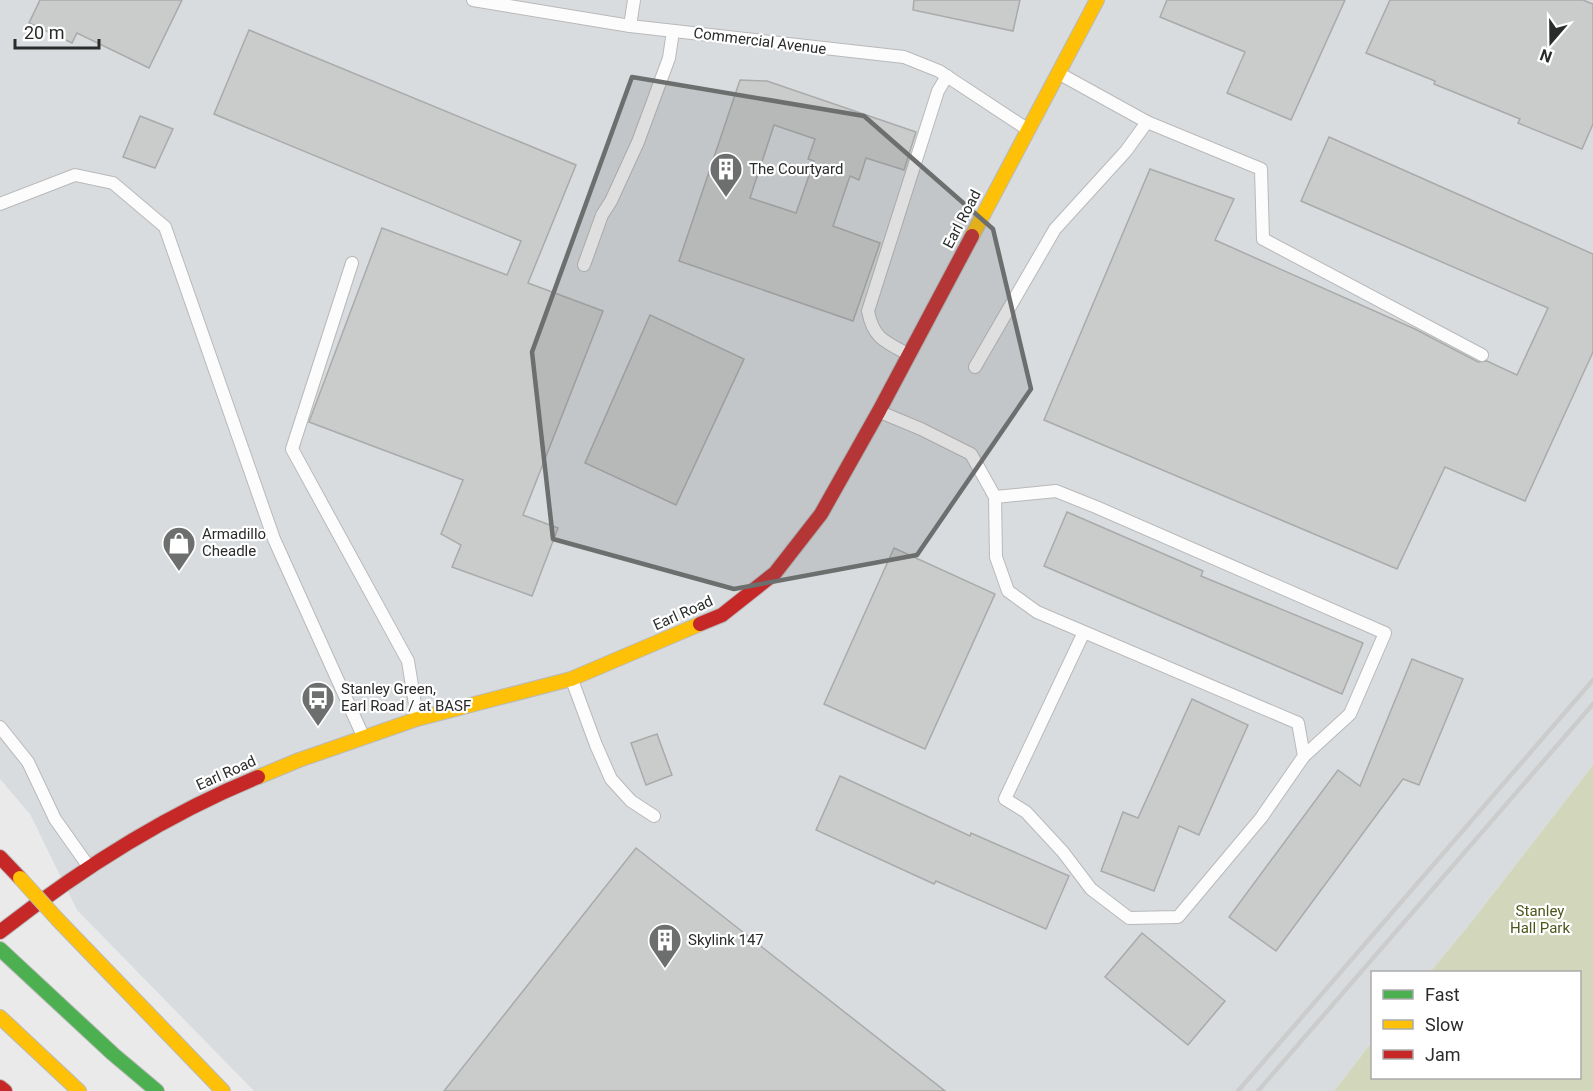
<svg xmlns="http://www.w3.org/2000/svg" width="1593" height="1091" viewBox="0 0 1593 1091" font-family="Roboto,sans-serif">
	<rect width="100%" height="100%" fill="#eaeaea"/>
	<path fill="#d8dcdf" d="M0,0H1593V765L1473,920L1430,972H1372V1042L1334,1091H254L77,910L30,814L0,779Z"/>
	<path fill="#d2d7bc" d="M1593,765V1091H1334L1372,1042V1078H1580V972H1430L1473,920Z"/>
	<g fill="#cacbcb" stroke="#aaa" stroke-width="1.5" fill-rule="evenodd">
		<path d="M40,0H182L149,68L77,33L72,43L29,23Z"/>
		<path d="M914,0H1020L1013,31L913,10Z"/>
		<path d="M1167,0H1345L1291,120L1227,93L1245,52L1160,17Z"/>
		<path d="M1390,0H1583L1593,4V124L1582,149L1518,123L1520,119L1434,84L1435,81L1366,53Z"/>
		<path d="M249,30L576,165L528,283L603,311L523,515L558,528L532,596L452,567L461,545L441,534L463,480L309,422L382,228L507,275L521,241L214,114Z"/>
		<path d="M740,80L767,81L916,132L904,170L866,158L859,180L850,176L833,226L880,243L853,321L679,261ZM774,125L815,139L808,159L814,161L796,213L750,198Z"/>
		<path d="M140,116L173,129L155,168L123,157Z"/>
		<path d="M1329,137L1593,254V352L1525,501L1445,467L1397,569L1044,420L1150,169L1234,199L1215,240L1415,329L1478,362L1487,361L1517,375L1548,308L1301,201Z"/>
		<path d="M650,315L744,359L676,505L585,463Z"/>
		<path d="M1067,512L1203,571L1201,576L1363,643L1342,694L1044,566Z"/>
		<path d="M894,548L995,594L925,749L824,704Z"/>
		<path d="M1412,659L1463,679L1419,785L1403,779L1276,951L1229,917L1338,770L1360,786Z"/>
		<path d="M1192,699L1248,725L1199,835L1179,826L1154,891L1101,871L1123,812L1138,818Z"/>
		<path d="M657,734L672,775L646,785L631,743Z"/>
		<path d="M840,776L970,836L971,833L1069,876L1046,929L936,881L934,884L816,830Z"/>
		<path d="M636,848L945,1091H444Z"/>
		<path d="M1142,933L1225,1001L1188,1045L1105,977Z"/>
	</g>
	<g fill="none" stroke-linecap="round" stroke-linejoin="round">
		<defs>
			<g id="lane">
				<path d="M473,0L630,26L904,57L939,71L1027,129"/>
				<path d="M630,26L634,0"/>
				<path d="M1060,74L1147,122L1261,169L1263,239L1482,355"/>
				<path d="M0,204L75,175L113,183L165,227L274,539L363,736"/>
				<path d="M352,263L292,449L408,661L417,717"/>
				<path d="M584,265L602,215L611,201L638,142L669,58L673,31"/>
				<path d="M908,354C885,342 873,338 868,311L938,91L947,76"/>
				<path d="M975,367L1055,229L1126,151L1147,122"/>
				<path d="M880,412L921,429L971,454L995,497L996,557L1008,591L1037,612L1298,723L1304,756L1261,818L1178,917L1129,918L1091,889L1063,852L1026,812L1005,799L1084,632"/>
				<path d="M995,497L1056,491L1096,507L1385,633L1350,714L1304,756"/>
				<path d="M572,680L596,745L611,779L631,801L654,816"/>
				<path d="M0,727L28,762L55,819L89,867"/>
			</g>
			<path id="fast" d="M0,949L113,1054L157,1091"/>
			<g id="slow">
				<path d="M972,236L1097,0"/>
				<path d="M258,777L299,760L417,719L571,679L700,624"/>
				<path d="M59,921L223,1091"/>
				<path d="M0,1017L79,1091"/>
			</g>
			<g id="jam">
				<path d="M700,624L722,615L775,573L821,514L879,411L972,236"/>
				<path d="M0,857L20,878"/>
				<path d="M0,932C79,870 165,815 258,777"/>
				<path d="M0,1087L5,1091"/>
			</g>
		</defs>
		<use href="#lane" stroke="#b9b9b9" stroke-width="14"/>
		<use href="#fast" stroke="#b9b9b9" stroke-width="16"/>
		<use href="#slow" stroke="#b9b9b9" stroke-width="16"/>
		<use href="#jam" stroke="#b9b9b9" stroke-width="16"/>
		<use href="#lane" stroke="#fcfcfc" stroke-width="12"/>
		<use href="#fast" stroke="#4caf50" stroke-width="14"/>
		<use href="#slow" stroke="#ffc107" stroke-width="14"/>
		<use href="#jam" stroke="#c62828" stroke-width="14"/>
		<g stroke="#ccc" stroke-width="4.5">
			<path d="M1238,1091L1593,680"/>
			<path d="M1258,1091L1593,704"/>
		</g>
		<defs>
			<path id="slow-bridge" d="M20,878L59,921"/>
		</defs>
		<use href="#slow-bridge" stroke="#b9b9b9" stroke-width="16" stroke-linecap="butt"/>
		<use href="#slow-bridge" stroke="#ffc107" stroke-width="14"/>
	</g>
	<path fill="#6d6e6e" fill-opacity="0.2" stroke="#6d6e6e" stroke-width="4.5" stroke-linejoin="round" d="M632,77L864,116L993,229L1031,389L917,555L734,589L553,539L532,352Z"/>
	<defs>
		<symbol id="building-pin" viewBox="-11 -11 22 30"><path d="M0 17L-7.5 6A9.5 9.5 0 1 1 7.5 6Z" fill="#6d6e6e" stroke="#fff"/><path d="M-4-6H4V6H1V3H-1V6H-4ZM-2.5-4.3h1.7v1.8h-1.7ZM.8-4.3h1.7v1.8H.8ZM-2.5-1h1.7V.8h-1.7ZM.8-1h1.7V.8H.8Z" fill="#fff"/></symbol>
		<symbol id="shop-pin" viewBox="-11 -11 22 30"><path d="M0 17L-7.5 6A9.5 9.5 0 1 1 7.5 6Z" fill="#6d6e6e" stroke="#fff"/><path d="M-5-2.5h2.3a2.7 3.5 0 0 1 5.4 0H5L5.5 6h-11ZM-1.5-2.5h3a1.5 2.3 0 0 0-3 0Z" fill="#fff"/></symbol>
		<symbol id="bus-pin" viewBox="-11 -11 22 30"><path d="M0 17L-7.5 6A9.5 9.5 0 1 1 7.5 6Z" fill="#6d6e6e" stroke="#fff"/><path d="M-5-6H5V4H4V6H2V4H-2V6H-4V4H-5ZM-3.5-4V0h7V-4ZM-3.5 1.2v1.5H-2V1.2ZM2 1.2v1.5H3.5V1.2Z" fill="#fff"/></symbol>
	</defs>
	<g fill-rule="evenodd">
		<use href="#building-pin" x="707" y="150" width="38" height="52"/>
		<use href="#shop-pin" x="160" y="524" width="38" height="52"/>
		<use href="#bus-pin" x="299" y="679" width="38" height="52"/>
		<use href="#building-pin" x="646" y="921" width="38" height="52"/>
	</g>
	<g text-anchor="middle" stroke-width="4.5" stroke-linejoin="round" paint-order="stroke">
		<g font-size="15" fill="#2a2b2b" stroke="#fff">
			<text transform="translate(760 41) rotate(7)" y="5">Commercial Avenue</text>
			<text transform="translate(962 219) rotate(-62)" y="5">Earl Road</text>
			<text transform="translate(683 613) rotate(-24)" y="5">Earl Road</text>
			<text transform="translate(226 773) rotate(-24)" y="5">Earl Road</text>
		</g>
		<g font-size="15" fill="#2a2b2b" stroke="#fff" text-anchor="start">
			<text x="749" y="174">The Courtyard</text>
			<text x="202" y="539">Armadillo<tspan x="202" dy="17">Cheadle</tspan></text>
			<text x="341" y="694">Stanley Green,<tspan x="341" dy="17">Earl Road / at BASF</tspan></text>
			<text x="688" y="945">Skylink 147</text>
		</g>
		<g font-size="15" fill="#4e561b" stroke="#fff">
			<text x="1540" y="916">Stanley<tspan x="1540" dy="17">Hall Park</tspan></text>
		</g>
	</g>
	<rect x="1371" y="971" width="210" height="108" fill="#ffffff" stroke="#aaaaaa" stroke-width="1.5"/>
	<rect x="1383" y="990" width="30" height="9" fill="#4caf50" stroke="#aaaaaa" stroke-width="1.5"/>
	<text x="1425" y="1001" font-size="18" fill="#2a2b2b">Fast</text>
	<rect x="1383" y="1020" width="30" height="9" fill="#ffc107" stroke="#aaaaaa" stroke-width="1.5"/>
	<text x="1425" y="1031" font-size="18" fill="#2a2b2b">Slow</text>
	<rect x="1383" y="1050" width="30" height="9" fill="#c62828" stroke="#aaaaaa" stroke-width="1.5"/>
	<text x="1425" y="1061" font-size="18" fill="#2a2b2b">Jam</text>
	<g transform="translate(1551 42) rotate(200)" stroke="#ffffff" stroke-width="4.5" paint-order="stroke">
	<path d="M0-4.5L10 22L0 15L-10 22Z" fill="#2a2b2b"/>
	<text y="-9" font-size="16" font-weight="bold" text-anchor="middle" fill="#2a2b2b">N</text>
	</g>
	<path d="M15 39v9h84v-9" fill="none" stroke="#2a2b2b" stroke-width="3"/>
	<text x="24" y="39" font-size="18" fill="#2a2b2b" stroke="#ffffff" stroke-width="4.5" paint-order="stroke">20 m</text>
</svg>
